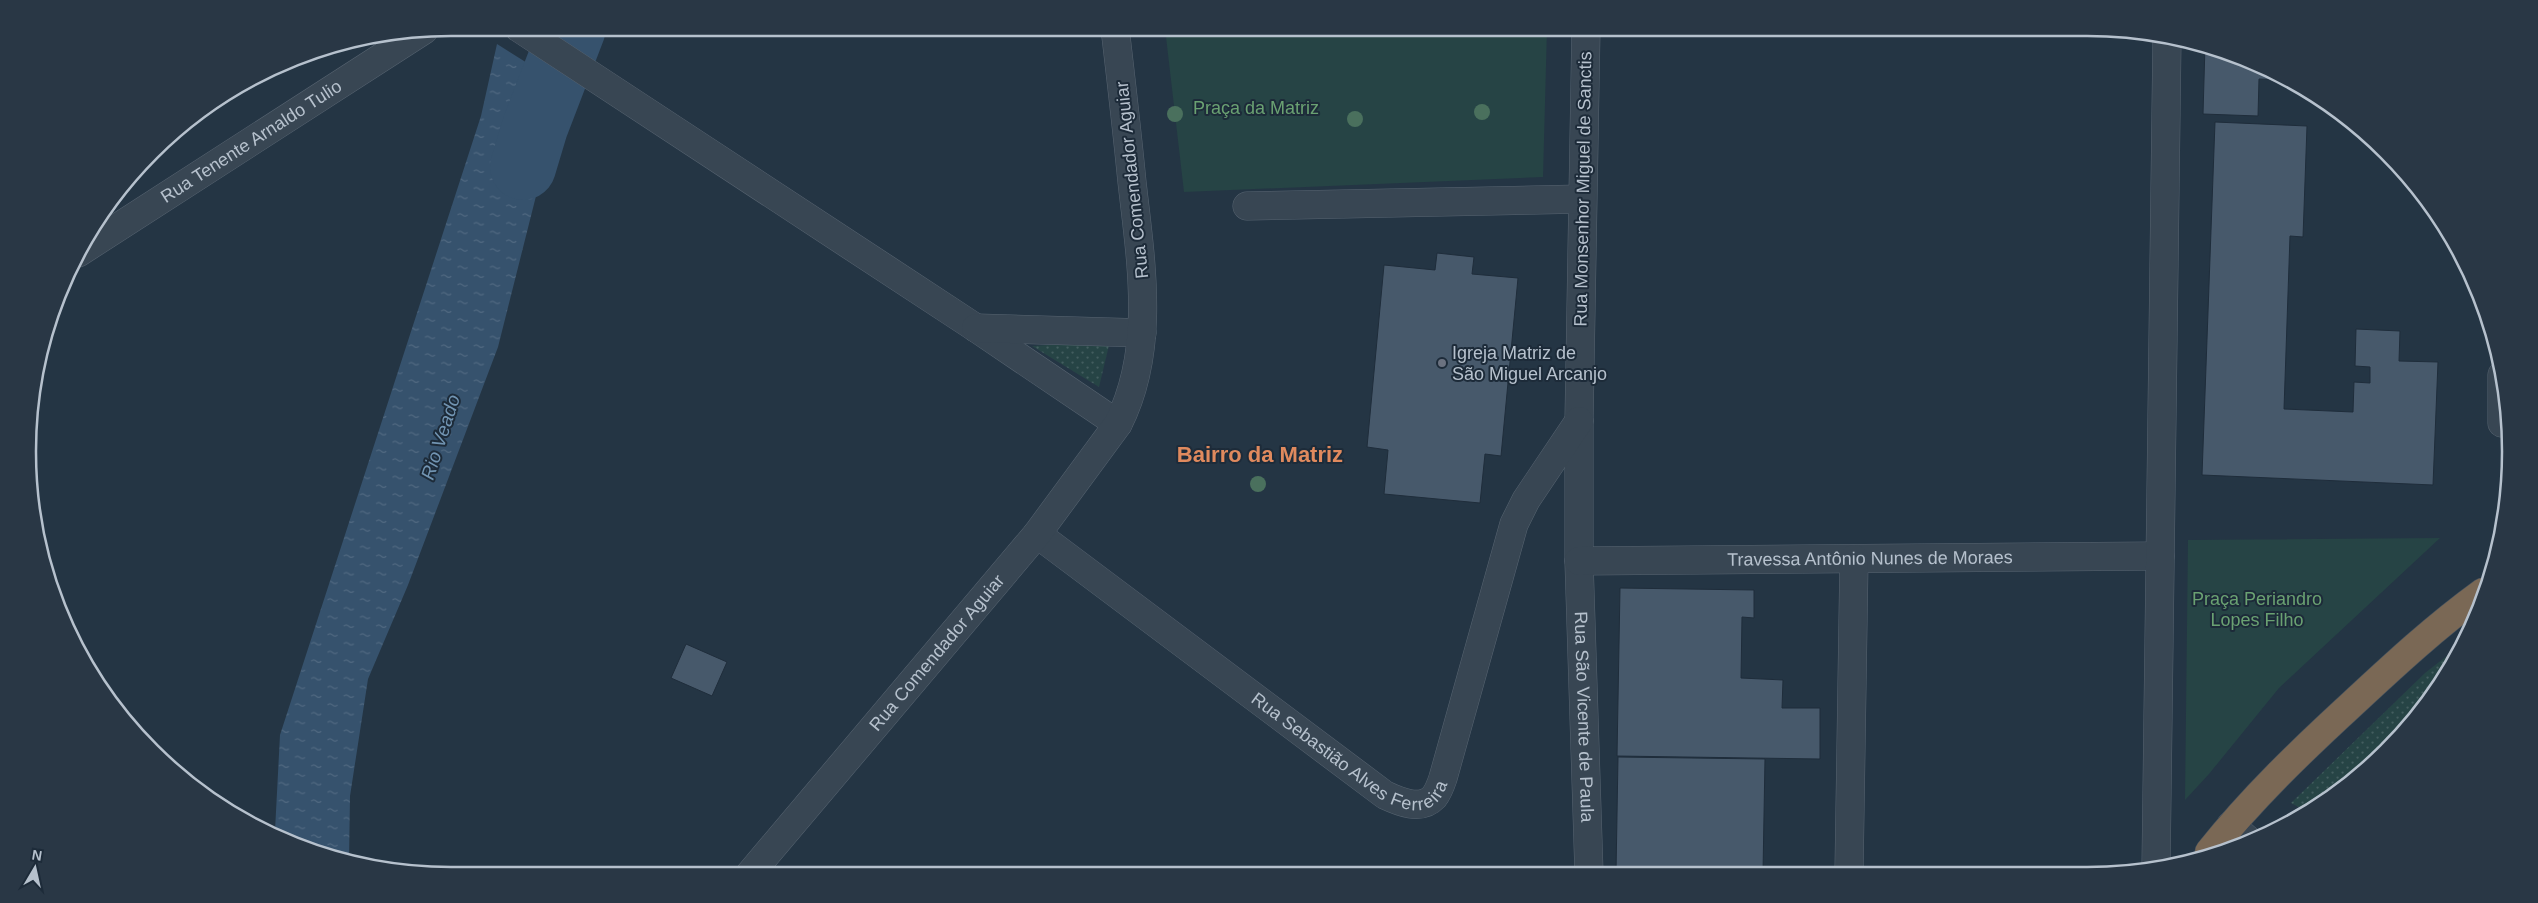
<svg xmlns="http://www.w3.org/2000/svg" width="2538" height="903" viewBox="0 0 2538 903" font-family="Helvetica,sans-serif">
	<defs>
		<pattern id="grass-dots" width="8" height="8" patternUnits="userSpaceOnUse" patternTransform="scale(1.25)"><rect width="8" height="8" fill="#264445"/><path d="M2 2h.1M6 6h.1" fill="none" stroke="#435d5f" stroke-width="1.8" stroke-linecap="round"/></pattern>
		<pattern id="water-ripples" width="26" height="14" patternUnits="userSpaceOnUse" patternTransform="scale(1.25)"><rect width="26" height="14" fill="#36526d"/><path d="M2 4q2-2 4 0t4 0M15 11q2-2 4 0t4 0" fill="none" stroke="#516981"/></pattern>
	</defs>
	<rect width="100%" height="100%" fill="#243544"/>
	<g fill="url(#grass-dots)">
		<path d="M1110,341L1099,387L1032,346Z"/>
		<path d="M2461,645L2454,664L2366,770L2306,811L2291,803L2425,673Z"/>
	</g>
	<g fill="#264445">
		<path d="M1165,28H1547L1543,177L1184,192Z"/>
		<path d="M2440,538L2279,688L2209,774L2185,800L2188,540Z"/>
	</g>
	<g fill="url(#water-ripples)">
		<path d="M571,28H597L591,40Z"/>
		<path d="M497,44L575,93L545,133L536,196L498,347L408,585L368,679L350,796L349,862L342,861L275,831L280,735L481,116Z"/>
	</g>
	<g fill="none" stroke-linecap="round" stroke-linejoin="round">
		<path stroke="#36526d" stroke-width="66" d="M523,167L535,127L573,28"/>
	</g>
	<g fill="#47596b" stroke="#1f2d3b">
		<path d="M2205,45L2274,71L2288,80L2259,79L2258,116L2203,114Z"/>
		<path d="M2312,95L2321,101H2312Z"/>
		<path d="M2215,122L2307,126L2303,237L2290,236L2284,409L2353,412L2354,382L2370,383V367L2355,366L2356,329L2400,331L2399,361L2438,362L2433,485L2202,475Z"/>
		<path d="M1437,253L1474,257L1472,274L1518,278L1501,456L1485,454L1480,503L1384,494L1388,450L1367,447L1384,265L1435,270Z"/>
		<path d="M1620,588L1754,590V618L1742,617L1741,678L1783,680L1782,708H1820V759L1617,756Z"/>
		<path d="M686,644L727,662L712,696L671,678Z"/>
		<path d="M1618,757L1765,759L1763,873H1616Z"/>
	</g>
	<g fill="none" stroke-linecap="round" stroke-linejoin="round">
		<defs>
			<g id="minor">
				<path d="M519,28L976,328L1118,424"/>
				<path id="s1" d="M1586,28L1579,421V561L1589,873"/>
				<path d="M1247,206L1582,199"/>
				<path id="s2" d="M78,253L424,30"/>
				<path d="M976,328L1142,333"/>
				<path d="M2502,423V375"/>
				<path id="s3" d="M1037,534L1385,795C1400,802 1421,811 1434,797C1438,792 1441,784 1443,778L1514,524L1526,500L1579,421"/>
				<path id="s4" d="M1579,561L2160,556"/>
				<path d="M2231,825L2248,840"/>
				<path d="M2156,868L2167,38"/>
				<path d="M1849,872L1854,559"/>
				<path id="s5" d="M749,875L1037,534L1118,424C1156,349 1141,262 1132,182C1127,131 1121,79 1115,28"/>
			</g>
			<path id="highway" d="M2209,852C2252,798 2301,751 2351,705C2394,665 2436,626 2483,592"/>
		</defs>
		<use href="#minor" stroke="#576471" stroke-width="29"/>
		<use href="#highway" stroke="#43515e" stroke-width="29"/>
		<use href="#minor" stroke="#384653" stroke-width="28"/>
		<use href="#highway" stroke="#7a6855" stroke-width="28"/>
	</g>
	<g fill="#4a705d">
		<circle cx="1482" cy="112" r="8"/>
		<circle cx="1175" cy="114" r="8"/>
		<circle cx="1355" cy="119" r="8"/>
		<circle cx="1258" cy="484" r="8"/>
	</g>
	<circle fill="#6b7280" stroke="#1d2b39" stroke-width="2" cx="1442" cy="363" r="5"/>
	<g text-anchor="middle" stroke-width="4" stroke-linejoin="round" paint-order="stroke">
		<g font-size="18" fill="#6aa172" stroke="#1d2b39">
			<text x="1256" y="114">Praça da Matriz</text>
			<text x="2257" y="605">Praça Periandro<tspan x="2257" dy="21">Lopes Filho</tspan></text>
		</g>
		<g font-size="18" fill="#b6c1cd" stroke="#1d2b39">
			<text dy="6" stroke="none"><textPath href="#s2" startOffset="206">Rua Tenente Arnaldo Tulio</textPath></text>
			<text transform="translate(1132 180) rotate(-96)" y="6">Rua Comendador Aguiar</text>
			<text transform="translate(1583 189) rotate(-89)" y="6">Rua Monsenhor Miguel de Sanctis</text>
			<text dy="6" stroke="none"><textPath href="#s4" startOffset="291">Travessa Antônio Nunes de Moraes</textPath></text>
			<text dy="6" stroke="none"><textPath href="#s5" startOffset="291">Rua Comendador Aguiar</textPath></text>
			<text dy="6" stroke="none"><textPath href="#s1" startOffset="689">Rua São Vicente de Paula</textPath></text>
			<text dy="6" stroke="none"><textPath href="#s3" startOffset="388">Rua Sebastião Alves Ferreira</textPath></text>
		</g>
		<g font-size="18" fill="#b6c1cd" stroke="#1d2b39" text-anchor="start">
			<text x="1452" y="359">Igreja Matriz de<tspan x="1452" dy="21">São Miguel Arcanjo</tspan></text>
		</g>
		<g font-size="19" font-style="italic" fill="#7295b3" stroke="#1d2b39">
			<text transform="translate(440 437) rotate(-72)" y="7">Rio Veado</text>
		</g>
		<g font-size="22" font-weight="bold" fill="#e08a5e" stroke="#1d2b39">
			<text x="1260" y="462">Bairro da Matriz</text>
		</g>
	</g>
	<path d="M0 0H2538V903H0ZM451 36H2087A415 415 0 0 1 2502 451V452A415 415 0 0 1 2087 867H451A415 415 0 0 1 36 452V451A415 415 0 0 1 451 36Z" fill="#293745" fill-rule="evenodd"/>
	<path fill="none" stroke="#b6c1cd" stroke-width="2.5" d="M451 36H2087A415 415 0 0 1 2502 451V452A415 415 0 0 1 2087 867H451A415 415 0 0 1 36 452V451A415 415 0 0 1 451 36Z"/>
	<g transform="translate(35 868) rotate(9)" stroke="#1d2b39" stroke-width="4" paint-order="stroke">
	<path d="M0-4L9 19L0 12L-9 19Z" fill="#b6c1cd"/>
	<text y="-8" font-size="14" font-weight="bold" text-anchor="middle" fill="#b6c1cd">N</text>
	</g>
</svg>
